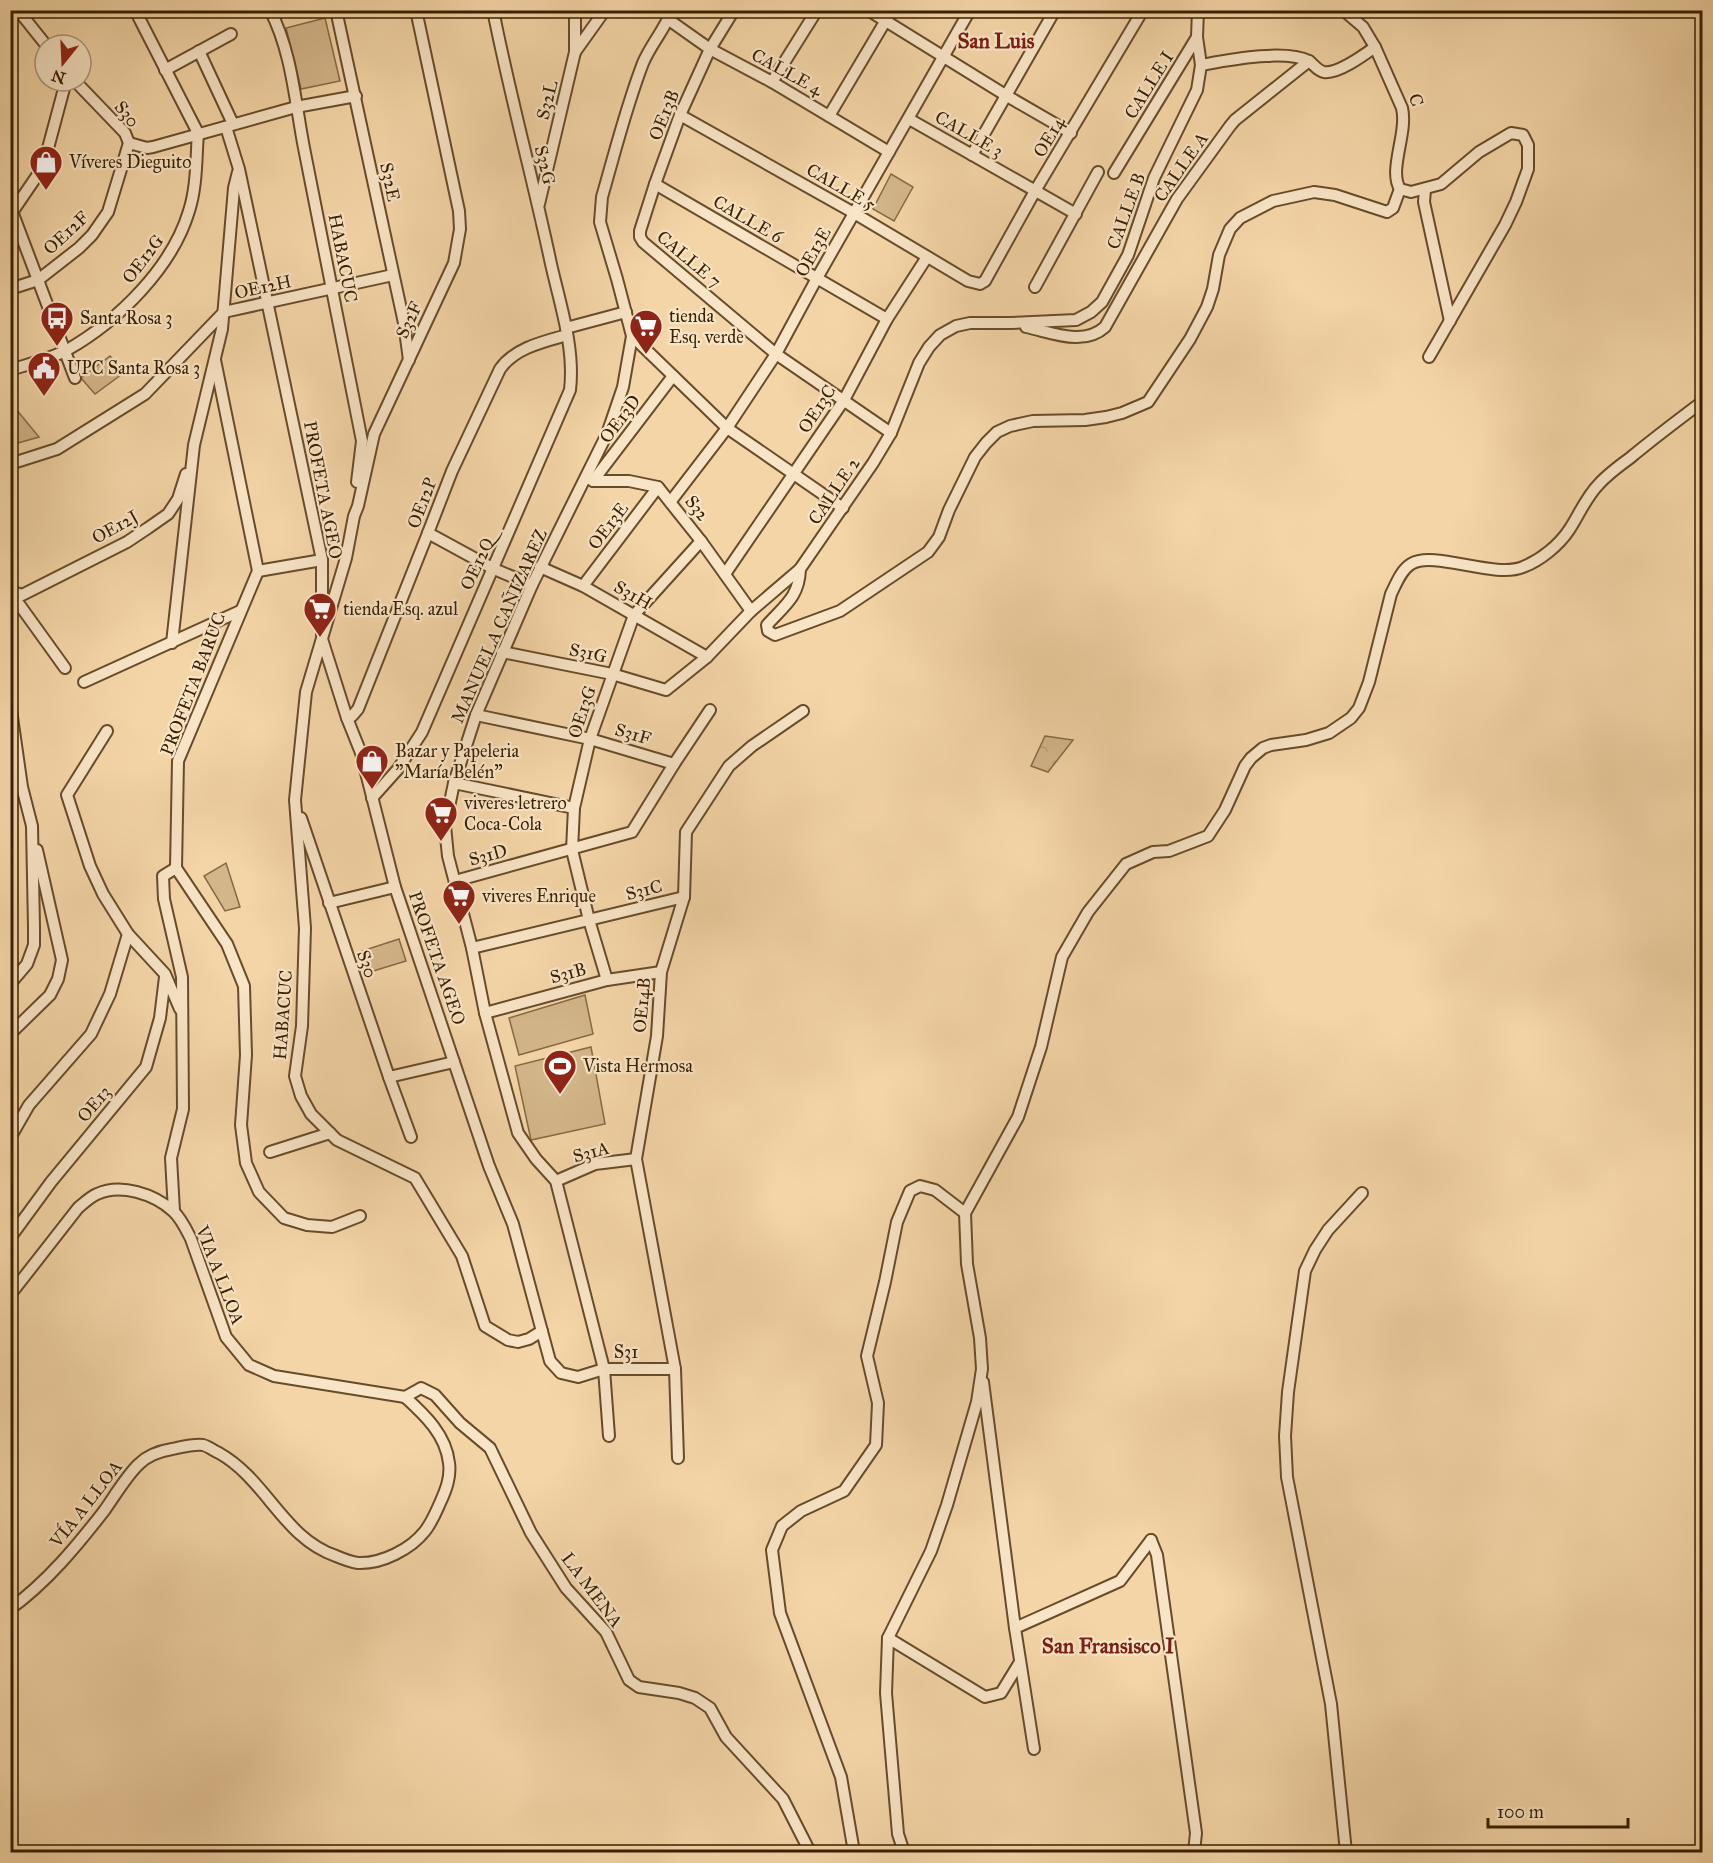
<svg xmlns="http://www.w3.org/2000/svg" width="1713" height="1863" viewBox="0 0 1713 1863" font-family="'IM FELL Great Primer',serif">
	<defs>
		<pattern id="park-crowns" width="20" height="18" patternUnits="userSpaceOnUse" patternTransform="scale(1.5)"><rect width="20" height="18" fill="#d4b68b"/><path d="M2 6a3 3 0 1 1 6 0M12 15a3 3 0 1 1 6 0" fill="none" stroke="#b79c76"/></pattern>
	</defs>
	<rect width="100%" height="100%" fill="#f4d5a7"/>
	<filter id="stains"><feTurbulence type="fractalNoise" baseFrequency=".00333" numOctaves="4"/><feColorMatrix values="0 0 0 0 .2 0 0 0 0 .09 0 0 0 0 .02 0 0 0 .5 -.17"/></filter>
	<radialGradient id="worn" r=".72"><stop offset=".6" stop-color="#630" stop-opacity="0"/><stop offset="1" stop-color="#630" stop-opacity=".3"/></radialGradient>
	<g fill="#d4b68b" stroke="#866a46" stroke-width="1.5">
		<path d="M325,18L340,81L301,89L286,28Z"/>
		<path d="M891,174L913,187L894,221L873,209Z"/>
		<path d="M110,356L125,372L95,394L81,378Z"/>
		<path d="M10,403H11L39,437L11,445Z"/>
		<path d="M226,863L240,907L225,911L204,876Z"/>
		<path d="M399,939L406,961L370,972L362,951Z"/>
		<path d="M585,995L593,1034L519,1055L509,1018Z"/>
		<path d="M591,1047L605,1124L531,1140L515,1066Z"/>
	</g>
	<path fill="url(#park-crowns)" stroke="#866a46" stroke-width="1.5" d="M1045,736L1073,740L1048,772L1031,766Z"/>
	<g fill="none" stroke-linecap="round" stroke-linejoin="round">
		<defs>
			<g id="minor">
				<path d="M18,10L46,45"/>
				<path d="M135,10L198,133"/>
				<path d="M270,10C292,52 295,102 304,148C324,245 343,343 362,441L357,482"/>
				<path d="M336,10L404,323L409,360"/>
				<path d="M416,10L459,211L460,229L454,263L374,434L358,506L354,516L346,558L306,692L295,800L305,928L302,1026L295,1076L301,1096L311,1114L337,1140L415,1178L462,1256L485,1326L508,1340L518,1342L529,1339L542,1331"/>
				<path d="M575,10V52"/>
				<path d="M734,10L710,49L680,115L655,184L640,231V237L643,242L776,354L891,433"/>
				<path d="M868,10L1007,96L1071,133"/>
				<path d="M1343,10L1363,27L1375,47L1402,108C1408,133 1388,170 1400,189L1411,192L1441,184L1479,152L1511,133L1523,135L1528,145V169L1516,202L1505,225L1429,357"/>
				<path d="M1697,10L1702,16"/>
				<path d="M669,20L710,49L772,82L889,152"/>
				<path d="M199,51L233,124"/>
				<path d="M1309,61C1314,65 1318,71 1324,72C1338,74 1364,55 1375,47"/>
				<path d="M165,70L231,34"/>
				<path d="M75,81L125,133L129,143"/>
				<path d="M772,82L817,10"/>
				<path d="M680,115L854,213L968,281L980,284L985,281L1035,191L1143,10"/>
				<path d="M829,116L892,10"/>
				<path d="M909,119L1076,214"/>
				<path d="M226,127L239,169L322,560V639L347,718L361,753L395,887L489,1166L513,1224L550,1361L561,1373L578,1377L604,1369H675"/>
				<path d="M129,143L147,148L153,147L296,107L356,96"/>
				<path d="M972,155L1055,10"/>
				<path d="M1114,173L1197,37L1198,10"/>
				<path d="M655,184L887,319"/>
				<path d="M1425,190L1424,202L1450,321"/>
				<path d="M539,204L575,52L605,10"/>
				<path d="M10,206L75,378"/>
				<path d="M10,212L13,211L43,167L66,81"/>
				<path d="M1035,287L1098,172"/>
				<path d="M10,289L38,280L79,248L92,235L108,212L129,143"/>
				<path d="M1026,327C1051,332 1083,347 1105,327L1177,199L1230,126L1235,120L1309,61C1284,49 1229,60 1201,65"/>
				<path d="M566,328L626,312"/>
				<path d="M632,336L727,428L843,508"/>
				<path d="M215,360L258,571L178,761L176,868L227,944L244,986L246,1055L241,1125L246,1163L259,1192L284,1218L307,1225L332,1227L360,1216"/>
				<path d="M10,370C29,364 50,359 67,350C118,321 172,268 189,211C197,186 196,159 198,133"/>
				<path d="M10,464L57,449L145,394L224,312L393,275"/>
				<path d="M586,477L593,481H629L658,487L701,541L751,611"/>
				<path d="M593,481L673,376"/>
				<path d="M671,501L727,428L776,354L817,278L970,10"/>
				<path d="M428,533L494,569L532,585"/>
				<path d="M540,567L583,586L707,657"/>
				<path d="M800,569C799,597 785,605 767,625L768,631L775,635L840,611L928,552L939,537L949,510L975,457L986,443L997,432L1010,426L1033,421L1085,420L1106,417L1122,413L1148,402L1190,339L1207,307L1213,289L1219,255L1230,229L1240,218L1273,201L1314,192L1335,195L1387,212L1393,208L1400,189"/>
				<path d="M258,571L322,560"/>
				<path d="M725,574L844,400L887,319L927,257"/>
				<path d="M583,586L658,487"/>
				<path d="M10,591L22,595L127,542L148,528L168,514L178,499L186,474"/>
				<path d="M11,593L65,668"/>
				<path d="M172,643L194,445L222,329L234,188L238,172"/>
				<path d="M502,652L612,674L666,690L707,657L751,611L800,569L873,463L891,433L919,363L929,347L940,335L956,326L970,323H1011L1076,320L1091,312L1102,302L1128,255L1154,178L1197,90L1201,65L1197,37"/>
				<path d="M84,682L240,611"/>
				<path d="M10,703L22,787L32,826L34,927V945L27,964L10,984"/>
				<path d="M476,715L590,739L674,764"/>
				<path d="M347,718L352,716L358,709L428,533L452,471L500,369C515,348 542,342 567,335"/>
				<path d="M107,731L67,795L90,866L103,894L128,934L165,974L180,1009"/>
				<path d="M454,783L574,808"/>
				<path d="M372,798L398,769L422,732L570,390C575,348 560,304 551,264C533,179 510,96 493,10"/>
				<path d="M301,818L389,1077L411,1137"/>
				<path d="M455,881L632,832L674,764L710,710"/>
				<path d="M329,903L395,887"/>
				<path d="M472,948L684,897"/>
				<path d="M607,980L589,920L572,850L574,808L590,739L634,615L701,541"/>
				<path d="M485,1013L607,980L661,972"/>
				<path d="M10,1034L50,995L58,979L62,960L37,850"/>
				<path d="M389,1077L454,1062"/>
				<path d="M10,1138L29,1105L91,1034L110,994L128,934"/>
				<path d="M270,1152L330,1133"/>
				<path d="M556,1181L595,1164L636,1159"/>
				<path d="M174,1211L171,1158L183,1109L182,977L164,899L163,876L176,868"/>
				<path d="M10,1238L51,1182L146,1067L160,1018L165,977"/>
				<path d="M10,1295L78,1208C84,1203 90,1197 97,1194C121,1183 154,1194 173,1211C181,1218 186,1229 191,1239L226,1337L249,1365L274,1376L405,1397"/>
				<path d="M983,1382L1015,1628"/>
				<path d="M405,1397L421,1388L435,1395L460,1423L490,1448L531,1533L566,1588L606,1632L629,1680L639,1687L679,1693L695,1698L710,1708L726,1737L783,1799L810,1852"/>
				<path d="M609,1436L604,1369L556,1181L536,1159L518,1133L485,1013L472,948L448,856L445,826L454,783L476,715L532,585L607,434L623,387L632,336L617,279L600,222L602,197C615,152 626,107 643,63C651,44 665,29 672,10"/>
				<path d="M678,1458L675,1369L636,1159L657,1036L661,972L684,897L686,832L729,766L752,746L803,711"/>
				<path d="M1151,1540L1157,1555L1196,1833L1194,1852"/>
				<path d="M10,1609C47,1582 76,1547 104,1511C114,1497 127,1475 139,1464C147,1456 160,1451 172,1449C182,1447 193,1444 203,1445C208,1446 214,1451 219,1453C267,1480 283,1538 336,1556C343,1559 351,1562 358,1563C382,1564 411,1549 425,1531C432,1522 436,1512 440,1503C446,1490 451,1477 449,1463C446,1435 425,1415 405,1397"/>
				<path d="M888,1638L931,1551L947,1505L977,1402L982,1369L980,1338L967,1264L965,1213L1018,1117L1041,1047L1062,957L1088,912L1126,864L1153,852L1169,851L1208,836L1225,810L1245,766L1251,758L1263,748L1271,745L1306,740L1329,733L1351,718L1359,708L1369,682L1391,594C1396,584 1401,570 1411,564C1434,550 1494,579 1523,567C1541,560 1559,545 1569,530C1579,515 1586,497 1599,484C1608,474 1619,466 1630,458C1654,438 1678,420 1702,402"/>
				<path d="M1034,1749L1015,1628L1120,1581L1151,1540"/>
				<path d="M854,1852L841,1777L780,1613L772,1550L782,1526L801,1511L844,1491L876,1445L878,1403L867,1356L885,1282L897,1222L910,1191L920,1186L935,1190L965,1213"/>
				<path d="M904,1852L898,1834L886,1693L888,1638L985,1697L1001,1693L1020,1662"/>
				<path d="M1346,1852L1331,1704L1287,1477L1285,1436L1288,1392L1305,1271L1315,1250L1328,1230L1362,1193"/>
			</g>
		</defs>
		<use href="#minor" stroke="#674c2a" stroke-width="14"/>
		<use href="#minor" stroke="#f8e4c6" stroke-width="10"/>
	</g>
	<defs>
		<symbol id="shop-pin" viewBox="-11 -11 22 30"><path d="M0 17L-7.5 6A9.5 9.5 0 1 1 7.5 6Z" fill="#8f2418" stroke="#f8e4c6"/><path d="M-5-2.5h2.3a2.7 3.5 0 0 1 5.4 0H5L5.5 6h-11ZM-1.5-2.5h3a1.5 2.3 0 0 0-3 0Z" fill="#fff"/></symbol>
		<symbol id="bus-pin" viewBox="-11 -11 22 30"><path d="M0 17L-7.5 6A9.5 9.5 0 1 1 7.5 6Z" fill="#8f2418" stroke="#f8e4c6"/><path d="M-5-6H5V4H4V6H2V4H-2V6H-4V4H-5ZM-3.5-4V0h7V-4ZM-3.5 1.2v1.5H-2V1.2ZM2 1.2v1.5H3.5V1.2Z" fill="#fff"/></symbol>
		<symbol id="supermarket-pin" viewBox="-11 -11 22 30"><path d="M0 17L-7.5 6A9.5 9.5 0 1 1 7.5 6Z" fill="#8f2418" stroke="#f8e4c6"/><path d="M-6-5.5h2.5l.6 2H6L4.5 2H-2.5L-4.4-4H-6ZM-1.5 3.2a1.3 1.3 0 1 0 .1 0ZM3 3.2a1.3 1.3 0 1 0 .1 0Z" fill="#fff"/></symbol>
		<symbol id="civic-pin" viewBox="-11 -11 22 30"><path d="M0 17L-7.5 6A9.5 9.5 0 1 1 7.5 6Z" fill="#8f2418" stroke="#f8e4c6"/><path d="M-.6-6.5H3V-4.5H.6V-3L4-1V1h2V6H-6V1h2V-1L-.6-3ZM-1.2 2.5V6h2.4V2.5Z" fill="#fff"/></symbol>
		<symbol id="stadium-pin" viewBox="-11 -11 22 30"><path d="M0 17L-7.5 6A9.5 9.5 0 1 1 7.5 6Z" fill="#8f2418" stroke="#f8e4c6"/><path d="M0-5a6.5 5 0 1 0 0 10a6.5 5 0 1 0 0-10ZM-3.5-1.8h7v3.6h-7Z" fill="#fff"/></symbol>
	</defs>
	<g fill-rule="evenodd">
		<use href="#shop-pin" x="27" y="143" width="38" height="52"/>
		<use href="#bus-pin" x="38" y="299" width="38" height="52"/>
		<use href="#supermarket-pin" x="627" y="307" width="38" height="52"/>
		<use href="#civic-pin" x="25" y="349" width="38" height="52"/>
		<use href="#supermarket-pin" x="301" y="590" width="38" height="52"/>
		<use href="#shop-pin" x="353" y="742" width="38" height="52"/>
		<use href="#supermarket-pin" x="422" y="794" width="38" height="52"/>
		<use href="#supermarket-pin" x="440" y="877" width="38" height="52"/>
		<use href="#stadium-pin" x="541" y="1047" width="38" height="52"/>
	</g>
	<g text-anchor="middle" stroke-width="4.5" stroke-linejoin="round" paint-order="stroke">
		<g font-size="18" fill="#381f00" stroke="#f8e4c6">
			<text transform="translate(787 72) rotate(29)" y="6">CALLE 4</text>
			<text transform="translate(1149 85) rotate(-58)" y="6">CALLE I</text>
			<text transform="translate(547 100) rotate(-76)" y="6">S32L</text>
			<text transform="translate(1416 100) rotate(72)" y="6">C</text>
			<text transform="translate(127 114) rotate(51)" y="6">S30</text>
			<text transform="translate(664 115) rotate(-68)" y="6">OE13B</text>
			<text transform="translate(969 134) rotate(30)" y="6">CALLE 3</text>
			<text transform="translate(1049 137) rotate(-59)" y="6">OE14</text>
			<text transform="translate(545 165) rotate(76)" y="6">S32G</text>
			<text transform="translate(1181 167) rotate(-55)" y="6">CALLE A</text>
			<text transform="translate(390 182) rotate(78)" y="6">S32E</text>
			<text transform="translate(841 187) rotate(30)" y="6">CALLE 5</text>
			<text transform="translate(1126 211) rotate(-70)" y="6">CALLE B</text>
			<text transform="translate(748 219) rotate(30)" y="6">CALLE 6</text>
			<text transform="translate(66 233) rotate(-43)" y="6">OE12F</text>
			<text transform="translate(813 252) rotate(-61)" y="6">OE13E</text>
			<text transform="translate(343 258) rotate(79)" y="6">HABACUC</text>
			<text transform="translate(143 259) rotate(-53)" y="6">OE12G</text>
			<text transform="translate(689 259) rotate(40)" y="6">CALLE 7</text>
			<text transform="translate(263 287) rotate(-12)" y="6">OE12H</text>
			<text transform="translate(409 320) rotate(-65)" y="6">S32F</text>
			<text transform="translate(817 409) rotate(-57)" y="6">OE13C</text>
			<text transform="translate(620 419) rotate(-53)" y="6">OE13D</text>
			<text transform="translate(323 490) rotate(79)" y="6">PROFETA AGEO</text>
			<text transform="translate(834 491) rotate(-56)" y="6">CALLE 2</text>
			<text transform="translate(422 503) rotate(-69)" y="6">OE12P</text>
			<text transform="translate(697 508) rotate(52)" y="6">S32</text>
			<text transform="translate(608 526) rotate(-53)" y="6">OE13E</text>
			<text transform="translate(115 527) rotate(-29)" y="6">OE12J</text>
			<text transform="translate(477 564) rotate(-65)" y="6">OE12Q</text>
			<text transform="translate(633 595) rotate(30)" y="6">S31H</text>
			<text transform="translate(499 626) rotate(-66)" y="6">MANUELA CAÑIZAREZ</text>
			<text transform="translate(588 653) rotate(12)" y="6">S31G</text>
			<text transform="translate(193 684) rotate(-69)" y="6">PROFETA BARUC</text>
			<text transform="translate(582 712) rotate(-72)" y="6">OE13G</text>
			<text transform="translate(633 734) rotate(17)" y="6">S31F</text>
			<text transform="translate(488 855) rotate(-15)" y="6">S31D</text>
			<text transform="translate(644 890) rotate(-14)" y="6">S31C</text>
			<text transform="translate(437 958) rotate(71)" y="6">PROFETA AGEO</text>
			<text transform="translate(367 964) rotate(71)" y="6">S30</text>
			<text transform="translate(568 973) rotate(-15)" y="6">S31B</text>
			<text transform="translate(642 1005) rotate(-85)" y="6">OE14B</text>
			<text transform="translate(283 1015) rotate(-86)" y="6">HABACUC</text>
			<text transform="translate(94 1104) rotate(-50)" y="6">OE13</text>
			<text transform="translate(591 1152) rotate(-15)" y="6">S31A</text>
			<text transform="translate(220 1275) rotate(69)" y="6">VIA A LLOA</text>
			<text x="626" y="1358">S31</text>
			<text transform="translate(86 1504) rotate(-52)" y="6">VÍA A LLOA</text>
			<text transform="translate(592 1590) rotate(53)" y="6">LA MENA</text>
		</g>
		<g font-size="18" fill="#381f00" stroke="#f8e4c6" text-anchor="start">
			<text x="69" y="168">Víveres Dieguito</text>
			<text x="669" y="322">tienda<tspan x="669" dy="21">Esq. verde</tspan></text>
			<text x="80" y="324">Santa Rosa 3</text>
			<text x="67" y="374">UPC Santa Rosa 3</text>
			<text x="343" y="615">tienda Esq. azul</text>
			<text x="395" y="757">Bazar y Papeleria<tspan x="395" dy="21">"María Belén"</tspan></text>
			<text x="464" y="809">viveres letrero<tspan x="464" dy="21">Coca-Cola</tspan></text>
			<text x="482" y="902">viveres Enrique</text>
			<text x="583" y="1072">Vista Hermosa</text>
		</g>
		<g font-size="21" font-weight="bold" fill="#7a1f14" stroke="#f8e4c6">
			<text x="996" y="48">San Luis</text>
			<text x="1108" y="1653">San Fransisco I</text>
		</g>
	</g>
	<rect width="1713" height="1863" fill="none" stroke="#f4d5a7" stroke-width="36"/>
	<rect x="12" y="12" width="1689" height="1839" fill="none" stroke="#381f00" stroke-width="3"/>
	<rect x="18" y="18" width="1677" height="1827" fill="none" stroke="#381f00" stroke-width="1.5"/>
	<g transform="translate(63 63) rotate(198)"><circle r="28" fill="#f8e4c6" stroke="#ab9577" stroke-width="1.5"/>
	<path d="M0-4.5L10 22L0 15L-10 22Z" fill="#8f2418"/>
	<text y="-9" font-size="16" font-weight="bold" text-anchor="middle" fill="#381f00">N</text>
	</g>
	<path d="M1488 1818v9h140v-9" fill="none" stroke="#381f00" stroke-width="3"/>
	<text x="1497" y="1818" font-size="18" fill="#381f00" stroke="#f8e4c6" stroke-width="4.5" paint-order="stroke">100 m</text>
	<rect width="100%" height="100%" filter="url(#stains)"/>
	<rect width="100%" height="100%" fill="url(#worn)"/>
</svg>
